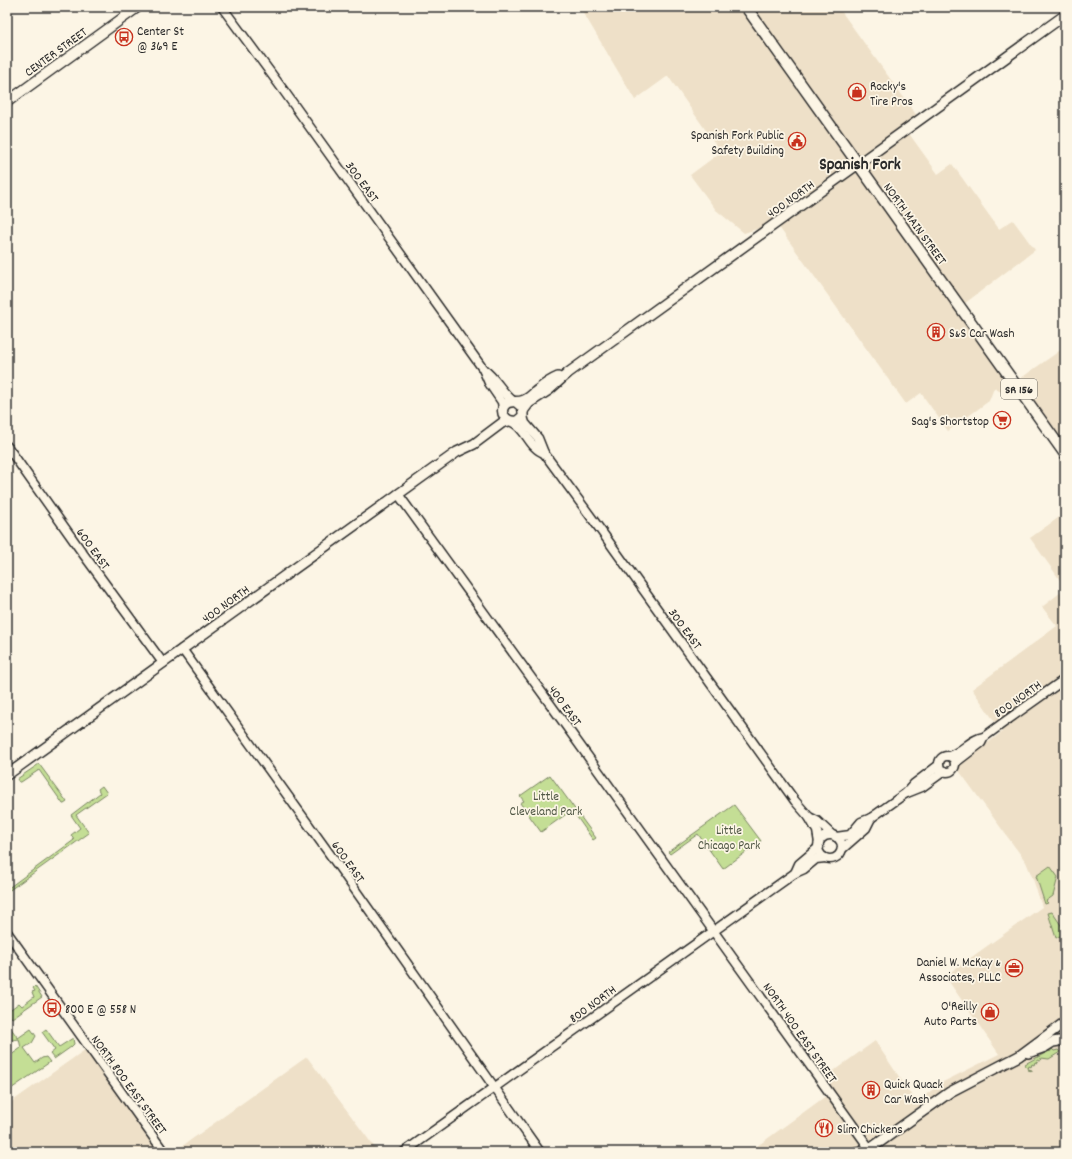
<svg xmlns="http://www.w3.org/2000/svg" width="1072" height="1159" viewBox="0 0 1072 1159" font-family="Dekko,sans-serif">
	<rect width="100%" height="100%" fill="#fcf5e5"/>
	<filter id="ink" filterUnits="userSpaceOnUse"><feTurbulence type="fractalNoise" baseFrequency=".025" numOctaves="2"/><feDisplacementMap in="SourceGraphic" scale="8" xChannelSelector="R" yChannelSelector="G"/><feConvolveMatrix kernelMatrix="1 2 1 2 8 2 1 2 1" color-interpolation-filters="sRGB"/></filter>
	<g filter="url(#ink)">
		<g fill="#eee0c8">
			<path d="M580,7H846L841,11L920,120L904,132L910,135L938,174L952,164L999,229L1013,220L1035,250L960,307L1014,383L1065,347V454L1014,383L1001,392L994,388L989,401L948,431L921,393L906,404L776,223L744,233L716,210L690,175L721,152L668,76L635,100Z"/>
			<path d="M1065,513V587L1030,538Z"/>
			<path d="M1065,589V1152H749L830,1093L821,1080L875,1041L916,1102L943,1082L999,1054L945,976L1042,907L1033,879L1026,862L960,772L958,766L1002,732L972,689L1057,626L1042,607Z"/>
			<path d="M89,1047L164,1152H7V1105Z"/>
			<path d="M307,1057L378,1152H174L301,1061Z"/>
		</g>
		<g fill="#c4de95" stroke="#788460">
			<path d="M39,764L67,802L64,804H63L39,770L21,782H19L17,779Z"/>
			<path d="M550,775L596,838L593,840L572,810L541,832L520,803L524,801L520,796Z"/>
			<path d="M102,786L107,793L76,815L89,833L7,892V889L74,840L71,835L80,828L71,815L100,793L98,789Z"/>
			<path d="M734,805L761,841L723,869L698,834L670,854L668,852Z"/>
			<path d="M1050,866L1058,877L1053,896L1046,901L1048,903L1045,904L1036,876Z"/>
			<path d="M1052,912L1065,931V938L1060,936L1056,938L1048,913Z"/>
			<path d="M35,986L42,997L12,1018L7,1012L19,1003L22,1006L34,997L32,992L35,991L33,988Z"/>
			<path d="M7,1023L18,1038L31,1029L36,1036L32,1043L24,1048L35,1063L42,1058L46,1057L50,1062L8,1091H7V1058L21,1048L19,1039L12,1040L7,1033Z"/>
			<path d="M46,1029L59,1047L73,1038L74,1044L71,1047L54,1059L50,1054L55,1050L42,1032Z"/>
			<path d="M1052,1049L1054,1051L1058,1050L1060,1052L1049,1059L1041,1058L1040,1061L1038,1060L1037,1063L1035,1062L1034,1065L1032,1064L1031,1067L1029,1066L1028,1069L1032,1070V1071L1028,1070L1025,1064L1049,1051L1050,1052Z"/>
		</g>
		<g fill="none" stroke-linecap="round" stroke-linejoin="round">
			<defs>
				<g id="tertiary">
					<path d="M222,7L284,91L483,369C497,379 501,392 513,401"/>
					<path d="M483,369L489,383L502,402L503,409"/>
					<path d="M523,416L525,423L538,438L544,453L594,521L795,801L809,817L817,821L832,835"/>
					<path d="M512,422C526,428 529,448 544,453"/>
					<path d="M7,446L84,555L163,663"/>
					<path d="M398,494L561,719L870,1149"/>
					<path d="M182,649L339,867L540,1152"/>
					<path d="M949,756C963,752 970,739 984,737"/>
					<circle cx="947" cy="764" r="8"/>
					<path d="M955,763L981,743L984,737L1003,723L1065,679"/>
					<path d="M907,793L922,787L944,771"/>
					<path d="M809,817L817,831L819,843"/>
					<circle cx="830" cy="847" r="12"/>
					<path d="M836,837L850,835L861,822L871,818L906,793L914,784L939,765"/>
					<path d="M842,849L866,828L871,818"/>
					<path d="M795,873L799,864L819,847"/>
					<path d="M7,932L164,1152"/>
					<path d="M404,1152L795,873L804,869L816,859L825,858"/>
				</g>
				<g id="secondary">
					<path d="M7,102L138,7"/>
					<path d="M516,402L523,408V416L517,421C507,423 497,412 506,404C511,400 518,403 524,400C530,398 534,392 539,389C545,384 551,380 558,377"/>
					<path d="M523,411L529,403L549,390L568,373L1065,15"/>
					<path d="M7,775L457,452L474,444L502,423L509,421"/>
					<path d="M1028,1053L1045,1047L1053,1042L1065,1040"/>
					<path d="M856,1152L870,1149L950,1092L1019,1056L1065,1022"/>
				</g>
				<path id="primary" d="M746,7L1065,454"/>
			</defs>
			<use href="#tertiary" stroke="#2b2b2b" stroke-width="11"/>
			<use href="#secondary" stroke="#2b2b2b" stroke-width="12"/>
			<use href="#primary" stroke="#2b2b2b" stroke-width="13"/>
			<use href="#tertiary" stroke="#fcf5e5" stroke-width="8"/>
			<use href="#secondary" stroke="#fcf5e5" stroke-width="9"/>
			<use href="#primary" stroke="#fcf5e5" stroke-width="10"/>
		</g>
	</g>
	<defs>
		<symbol id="bus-ring" viewBox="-11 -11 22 22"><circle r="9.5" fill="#fcf5e5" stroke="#c8321e" stroke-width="1.5"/><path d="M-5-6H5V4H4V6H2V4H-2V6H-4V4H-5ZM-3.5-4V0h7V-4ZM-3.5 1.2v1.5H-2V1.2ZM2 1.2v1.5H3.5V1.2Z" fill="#c8321e"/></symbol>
		<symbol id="shop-ring" viewBox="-11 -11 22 22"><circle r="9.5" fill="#fcf5e5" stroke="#c8321e" stroke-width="1.5"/><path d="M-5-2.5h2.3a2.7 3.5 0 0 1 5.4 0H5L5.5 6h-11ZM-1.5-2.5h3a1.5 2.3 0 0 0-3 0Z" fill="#c8321e"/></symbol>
		<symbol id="civic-ring" viewBox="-11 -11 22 22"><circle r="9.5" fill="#fcf5e5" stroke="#c8321e" stroke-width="1.5"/><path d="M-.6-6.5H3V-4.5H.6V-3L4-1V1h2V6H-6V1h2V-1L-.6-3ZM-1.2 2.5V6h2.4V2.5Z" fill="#c8321e"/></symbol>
		<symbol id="building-ring" viewBox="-11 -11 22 22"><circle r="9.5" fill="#fcf5e5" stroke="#c8321e" stroke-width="1.5"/><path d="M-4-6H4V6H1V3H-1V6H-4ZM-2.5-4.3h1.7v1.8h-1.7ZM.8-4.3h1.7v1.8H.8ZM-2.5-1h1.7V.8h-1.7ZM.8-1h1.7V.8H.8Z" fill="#c8321e"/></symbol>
		<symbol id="supermarket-ring" viewBox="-11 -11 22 22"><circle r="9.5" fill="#fcf5e5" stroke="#c8321e" stroke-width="1.5"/><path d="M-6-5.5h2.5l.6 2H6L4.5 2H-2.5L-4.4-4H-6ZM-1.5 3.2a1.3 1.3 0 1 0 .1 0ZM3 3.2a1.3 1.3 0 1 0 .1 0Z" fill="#c8321e"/></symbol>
		<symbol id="office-ring" viewBox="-11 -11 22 22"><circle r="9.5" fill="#fcf5e5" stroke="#c8321e" stroke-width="1.5"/><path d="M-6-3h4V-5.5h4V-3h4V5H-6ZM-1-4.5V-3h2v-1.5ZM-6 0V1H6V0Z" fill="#c8321e"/></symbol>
		<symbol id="restaurant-ring" viewBox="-11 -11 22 22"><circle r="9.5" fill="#fcf5e5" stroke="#c8321e" stroke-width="1.5"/><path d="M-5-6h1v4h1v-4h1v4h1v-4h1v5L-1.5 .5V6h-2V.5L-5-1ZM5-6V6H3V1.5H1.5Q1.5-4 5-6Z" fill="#c8321e"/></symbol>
	</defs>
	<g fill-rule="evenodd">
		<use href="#bus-ring" x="114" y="27" width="20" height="20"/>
		<use href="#shop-ring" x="847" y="82" width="20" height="20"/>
		<use href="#civic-ring" x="787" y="131" width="20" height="20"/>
		<use href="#building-ring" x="926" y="322" width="20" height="20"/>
		<use href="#supermarket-ring" x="992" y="410" width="20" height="20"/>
		<use href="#office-ring" x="1004" y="958" width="20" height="20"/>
		<use href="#bus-ring" x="42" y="998" width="20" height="20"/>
		<use href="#shop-ring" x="980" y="1002" width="20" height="20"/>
		<use href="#building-ring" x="861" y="1080" width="20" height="20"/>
		<use href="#restaurant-ring" x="814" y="1118" width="20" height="20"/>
	</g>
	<g text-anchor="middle" stroke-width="3.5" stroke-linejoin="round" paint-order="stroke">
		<rect fill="#fcf5e5" stroke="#6a6863" stroke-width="1" x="1001" y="379" width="36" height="20" rx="3"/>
		<g font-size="12" font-weight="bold" fill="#2b2b2b">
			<text x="1019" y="393">SR 156</text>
		</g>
		<g font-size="13" fill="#2b2b2b" stroke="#fcf5e5" text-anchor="start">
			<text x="137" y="35">Center St<tspan x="137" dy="15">@ 369 E</tspan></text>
			<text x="870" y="90">Rocky's<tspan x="870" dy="15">Tire Pros</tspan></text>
			<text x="784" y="139" text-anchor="end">Spanish Fork Public<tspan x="784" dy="15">Safety Building</tspan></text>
			<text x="949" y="337">S&amp;S Car Wash</text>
			<text x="989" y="425" text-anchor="end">Sag's Shortstop</text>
			<text x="1001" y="966" text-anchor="end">Daniel W. McKay &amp;<tspan x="1001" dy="15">Associates, PLLC</tspan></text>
			<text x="977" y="1010" text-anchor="end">O'Reilly<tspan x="977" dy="15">Auto Parts</tspan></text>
			<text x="65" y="1013">800 E @ 558 N</text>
			<text x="884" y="1088">Quick Quack<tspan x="884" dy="15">Car Wash</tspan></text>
			<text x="837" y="1133">Slim Chickens</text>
		</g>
		<g font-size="13" fill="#2b2b2b" stroke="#fcf5e5">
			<text transform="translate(55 51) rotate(-36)" y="5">CENTER STREET</text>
			<text transform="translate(363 181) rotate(54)" y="5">300 EAST</text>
			<text transform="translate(790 198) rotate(-36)" y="5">400 NORTH</text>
			<text transform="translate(916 223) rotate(54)" y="5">NORTH MAIN STREET</text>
			<text transform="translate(94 548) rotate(54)" y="5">600 EAST</text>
			<text transform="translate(225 603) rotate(-36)" y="5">400 NORTH</text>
			<text transform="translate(686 628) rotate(54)" y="5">300 EAST</text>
			<text transform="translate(1017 698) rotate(-35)" y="5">800 NORTH</text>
			<text transform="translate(566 705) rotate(54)" y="5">400 EAST</text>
			<text transform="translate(349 861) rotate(55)" y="5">600 EAST</text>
			<text transform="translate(592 1003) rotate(-36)" y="5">800 NORTH</text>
			<text transform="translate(801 1032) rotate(55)" y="5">NORTH 400 EAST STREET</text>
			<text transform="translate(130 1084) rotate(54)" y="5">NORTH 800 EAST STREET</text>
		</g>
		<g font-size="13" fill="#515846" stroke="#fcf5e5">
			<text x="546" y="800">Little<tspan x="546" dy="15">Cleveland Park</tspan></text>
			<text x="729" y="834">Little<tspan x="729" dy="15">Chicago Park</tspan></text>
		</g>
		<g font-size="17" font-weight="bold" fill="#2b2b2b" stroke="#fcf5e5">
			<text x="860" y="169">Spanish Fork</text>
		</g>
	</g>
	<rect width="1072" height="1159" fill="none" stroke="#fcf5e5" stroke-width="24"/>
	<rect x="12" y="12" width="1048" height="1135" fill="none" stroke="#2b2b2b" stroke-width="1.5" filter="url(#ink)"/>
</svg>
